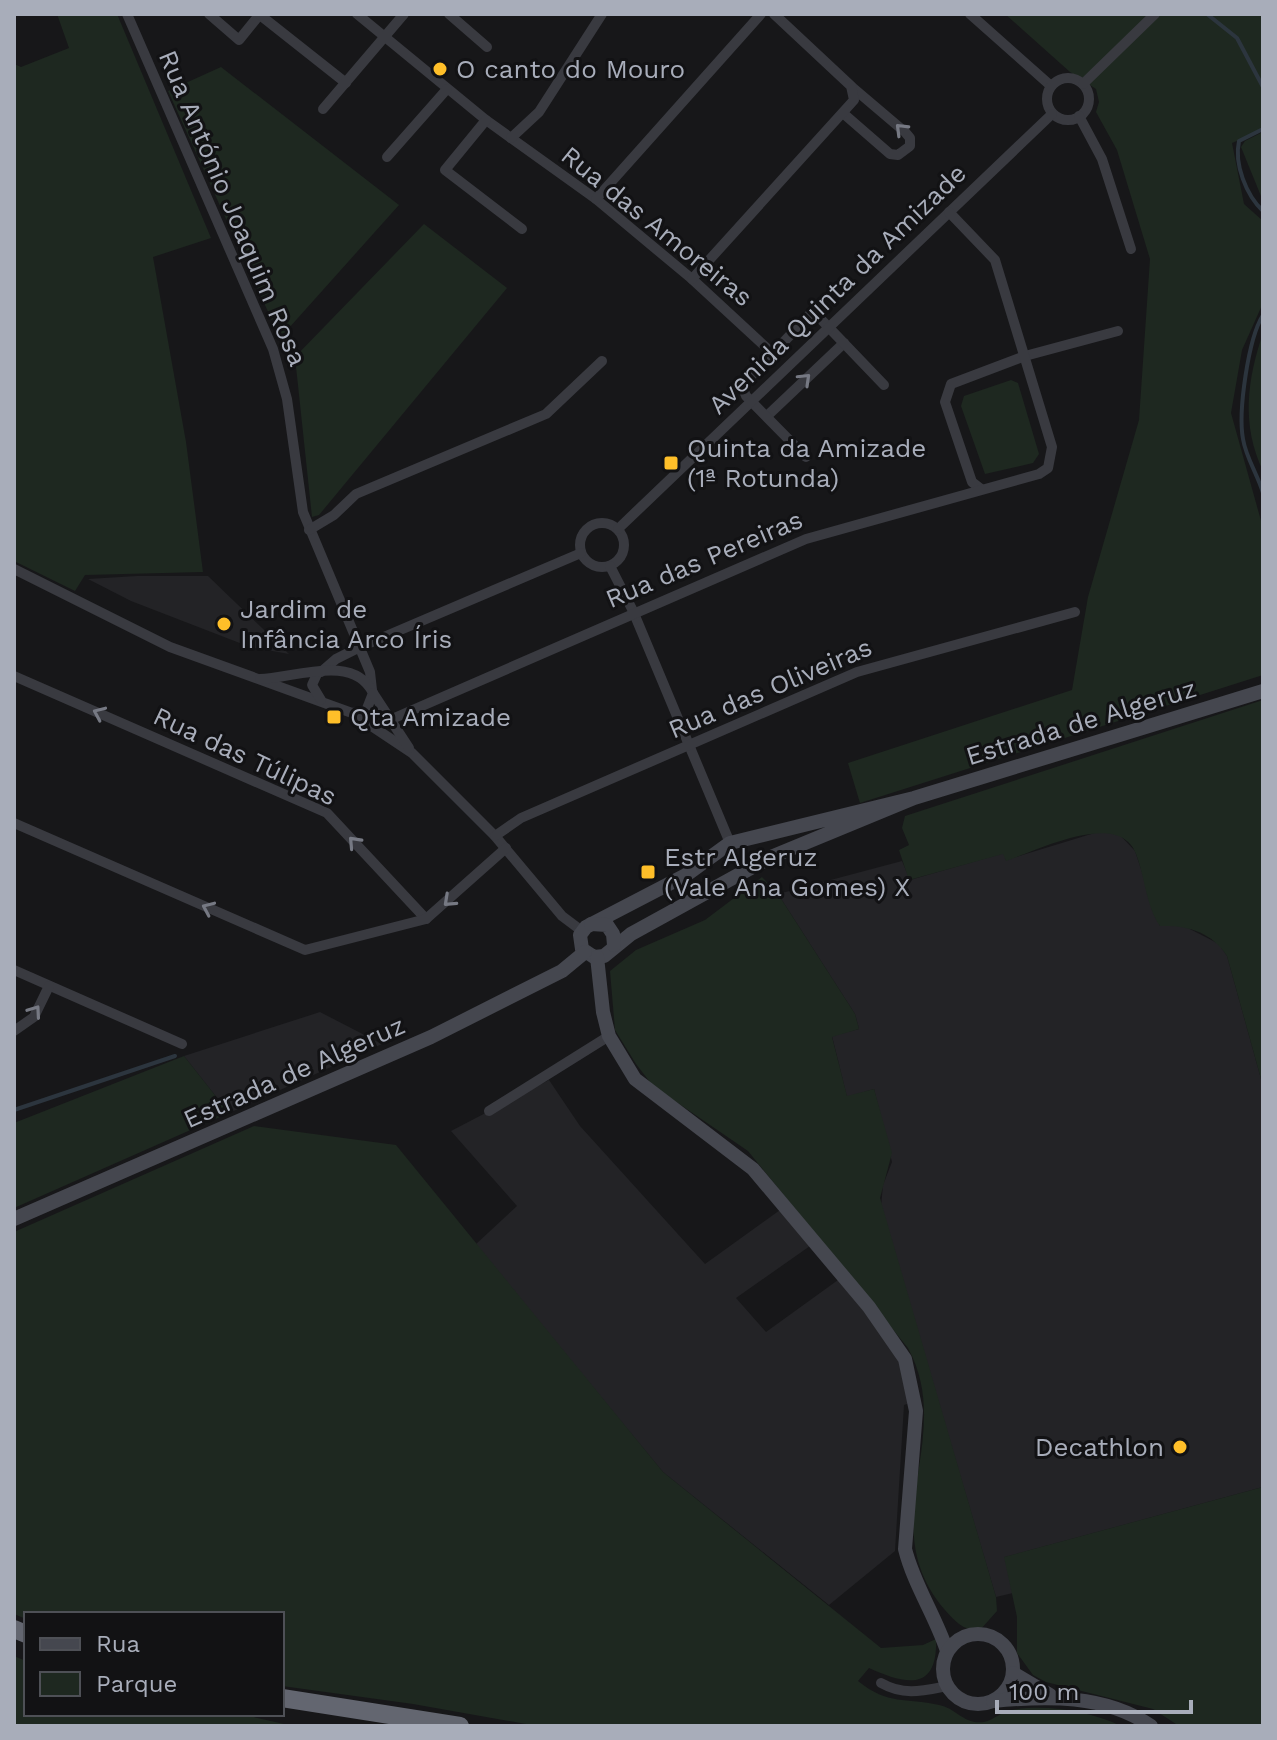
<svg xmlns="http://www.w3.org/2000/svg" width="1277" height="1740" viewBox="0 0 1277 1740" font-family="'Work Sans',sans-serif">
	<rect width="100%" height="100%" fill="#171719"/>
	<g fill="#232326">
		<path d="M137,576H208L289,654L250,647L131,601L88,579Z"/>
		<path d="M1101,831L1118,833L1135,851L1160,926H1184L1219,944L1227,956L1263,1086V1487L1005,1557L1013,1593L996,1597L881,1207L883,1185L892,1162L874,1089L847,1097L832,1036L859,1029L855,1014L778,894L902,861L910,880L1004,853L1006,860Z"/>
		<path d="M320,1012L382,1044L229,1113L184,1056Z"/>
		<path d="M549,1080L580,1126L705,1264L780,1210L810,1246L736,1298L766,1332L838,1280L894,1348L906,1375L910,1403L904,1405L895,1551L829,1605L663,1472L475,1245L517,1206L451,1131Z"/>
	</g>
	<g fill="#1e2820">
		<path d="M57,14H117L211,238L153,257L186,442L203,572L85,575L75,591L14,561V64L21,67L69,48Z"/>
		<path d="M1005,14H1263V130L1232,143L1244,204L1263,221V303L1242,350L1231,413L1263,528V675L860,803L848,763L1072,690L1088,597L1139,420L1150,259L1117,150L1096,112L1099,102L1096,89L1070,72Z"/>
		<path d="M221,67L399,205L280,338L168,91Z"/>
		<path d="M1263,132V201L1241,147L1245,141Z"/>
		<path d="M424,224L507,288L319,515L312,517L295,357Z"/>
		<path d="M1263,333V471C1241,425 1247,380 1263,333Z"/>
		<path d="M1011,380L1018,383L1039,454L1033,463L985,474L961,406L964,396Z"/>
		<path d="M1263,700V1086L1227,956C1212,932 1187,925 1160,926C1146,906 1145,877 1136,854C1119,809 1039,850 1006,861L1003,854L909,880L899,850L909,845L902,828L905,816Z"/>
		<path d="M762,877L778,894L855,1014L859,1029L832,1037L847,1096L874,1089L892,1153L880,1198L996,1597L997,1611L980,1630C963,1631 956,1622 945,1610C871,1524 957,1438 908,1348L748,1151L653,1086L636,1064L615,1030L610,971L636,950L705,920Z"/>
		<path d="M184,1056L229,1113L14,1208V1123Z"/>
		<path d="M254,1126L396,1145L663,1472L881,1648L923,1645L936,1639C938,1693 904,1684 869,1668L858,1681C889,1706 905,1697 939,1705C956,1708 964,1725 984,1722C994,1720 1002,1711 1012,1710C1047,1704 1089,1711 1121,1726H537L413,1704L282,1686V1614H26V1619L14,1614V1232Z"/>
		<path d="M1263,1487V1726H1179L1153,1709L1046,1682L1033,1675L1017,1653V1617L1004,1557Z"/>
		<path d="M14,1656L26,1661V1714H240L293,1726H14Z"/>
	</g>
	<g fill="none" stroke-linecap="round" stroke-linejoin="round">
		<g stroke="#2c353e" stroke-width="4">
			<path d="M1207,14L1237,38L1263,87"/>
			<path d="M1263,129L1239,141C1234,164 1246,195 1263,211"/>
			<path d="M1263,315C1248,339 1238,412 1243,439C1246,458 1258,475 1263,493"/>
			<path d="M14,1110L175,1056"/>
		</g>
		<g stroke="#393a40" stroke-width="10">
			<path d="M127,14L273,349L287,399L303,512L370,672L372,690"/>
			<path d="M209,14L239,40L260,14"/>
			<path d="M357,14L486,120L596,199L692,279L771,352"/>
			<path d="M449,14L487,47"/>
			<path d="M970,14L1051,86"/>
			<path d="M260,15L346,83"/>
			<circle cx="1068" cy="99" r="21"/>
			<path d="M1083,84L1155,14"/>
			<path d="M323,109L404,14"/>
			<path d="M844,114L890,154L898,155L910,146V138L905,132L852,87"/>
			<path d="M1079,116L1102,159L1131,249"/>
			<path d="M486,120L445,170L522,229"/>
			<path d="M511,138L539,112L602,14"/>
			<path d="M387,157L447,89"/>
			<path d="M596,199L761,14"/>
			<path d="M692,279L854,100L851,86L774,14"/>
			<path d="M767,416L844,343"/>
			<path d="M806,457L746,396L742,386L813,311L884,385"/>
			<path d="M981,489L972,482L945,402L951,384L1025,356L1118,331"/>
			<circle cx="602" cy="545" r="22"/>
			<path d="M618,529L1052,114"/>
			<path d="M309,530L334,515L356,494L546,414L602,361"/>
			<path d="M610,566L633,611L730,843"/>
			<path d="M14,569L170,647L352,713L412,753L495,836L562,916L582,931"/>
			<path d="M321,672L336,659L358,648L581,553"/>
			<path d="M317,674L312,685L321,700"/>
			<path d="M14,676L327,813L426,919"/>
			<path d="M260,679C294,678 354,653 373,693L366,711L352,713"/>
			<path d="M373,693L409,748"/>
			<path d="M392,719L806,539L1039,474L1048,468L1052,447L995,260L949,212"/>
			<path d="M14,823L305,950L426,919L506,848"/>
			<path d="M495,836L521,818L857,672L1075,612"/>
			<path d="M14,970L182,1044"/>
			<path d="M14,1031L34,1017L49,986"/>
			<path d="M489,1111L609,1036"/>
			<path d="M881,1683C904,1696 922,1691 947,1686"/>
		</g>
		<g stroke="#45474f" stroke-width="14">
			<path d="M914,798L771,857L631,934L604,956L594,957L582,949L580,935L586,927L686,875L730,843L914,798L1263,691"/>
			<path d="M591,924L607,925L613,934L614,945"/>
			<path d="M597,957L603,1012L609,1036L635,1079L753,1169L869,1307L905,1359L916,1411L905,1549C914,1585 935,1615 947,1651"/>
			<path d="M14,1219L431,1037L562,971L585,952"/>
			<circle cx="978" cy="1669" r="35"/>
			<path d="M1013,1673L1050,1695"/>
			<path d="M993,1701C1046,1696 1105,1694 1151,1726"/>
		</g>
		<g stroke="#636670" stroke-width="18">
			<path d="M14,1629L26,1634"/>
			<path d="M282,1698L460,1726"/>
		</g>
	</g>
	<defs><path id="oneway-chevron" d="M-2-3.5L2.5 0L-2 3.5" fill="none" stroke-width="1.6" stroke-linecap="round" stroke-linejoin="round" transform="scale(2)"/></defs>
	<g stroke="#767983">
		<use href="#oneway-chevron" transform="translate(901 129) rotate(-135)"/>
		<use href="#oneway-chevron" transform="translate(805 379) rotate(-44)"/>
		<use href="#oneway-chevron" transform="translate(99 713) rotate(-156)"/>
		<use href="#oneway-chevron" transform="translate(354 842) rotate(-133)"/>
		<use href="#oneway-chevron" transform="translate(449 901) rotate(137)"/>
		<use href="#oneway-chevron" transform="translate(208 908) rotate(-156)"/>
		<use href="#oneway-chevron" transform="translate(35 1011) rotate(-55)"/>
	</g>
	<g fill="#ffbf29" stroke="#121214" stroke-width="3">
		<circle cx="440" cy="69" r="8"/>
		<rect x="663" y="455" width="16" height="16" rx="4"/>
		<circle cx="224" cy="624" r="8"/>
		<rect x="326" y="709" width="16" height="16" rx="4"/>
		<rect x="640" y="864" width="16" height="16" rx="4"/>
		<circle cx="1180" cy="1447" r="8"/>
	</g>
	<g text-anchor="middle" stroke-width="6" stroke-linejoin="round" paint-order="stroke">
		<g font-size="26" fill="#a8adba" stroke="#121214" text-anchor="start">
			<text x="456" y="78">O canto do Mouro</text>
			<text x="687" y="457">Quinta da Amizade<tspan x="687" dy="30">(1ª Rotunda)</tspan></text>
			<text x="240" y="618">Jardim de<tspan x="240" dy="30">Infância Arco Íris</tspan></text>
			<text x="350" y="726">Qta Amizade</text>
			<text x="664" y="866">Estr Algeruz<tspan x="664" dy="30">(Vale Ana Gomes) X</tspan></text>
			<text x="1164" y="1456" text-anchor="end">Decathlon</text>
		</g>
		<g font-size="26" fill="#a8adba" stroke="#121214">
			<text transform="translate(233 208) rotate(67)" y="9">Rua António Joaquim Rosa</text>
			<text transform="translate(657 226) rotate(39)" y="9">Rua das Amoreiras</text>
			<text transform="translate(837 289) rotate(-44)" y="9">Avenida Quinta da Amizade</text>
			<text transform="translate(704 559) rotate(-23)" y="9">Rua das Pereiras</text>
			<text transform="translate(770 688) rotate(-23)" y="9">Rua das Oliveiras</text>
			<text transform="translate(1081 722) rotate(-17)" y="9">Estrada de Algeruz</text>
			<text transform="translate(245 756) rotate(25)" y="9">Rua das Túlipas</text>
			<text transform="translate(294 1072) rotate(-24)" y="9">Estrada de Algeruz</text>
		</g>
	</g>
	<rect width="1277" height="1740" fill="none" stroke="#a8adba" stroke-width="32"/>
	<rect x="24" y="1612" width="260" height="104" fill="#121214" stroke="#4e5056" stroke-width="2"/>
	<rect x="40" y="1638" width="40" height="12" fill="#45474f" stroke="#4e5056" stroke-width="2"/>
	<text x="96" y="1652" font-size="24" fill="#a8adba">Rua</text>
	<rect x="40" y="1672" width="40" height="24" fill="#1e2820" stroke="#4e5056" stroke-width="2"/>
	<text x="96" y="1692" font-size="24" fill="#a8adba">Parque</text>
	<path d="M997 1700v12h194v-12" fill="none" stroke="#a8adba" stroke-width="4"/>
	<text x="1009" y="1700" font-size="24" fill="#a8adba" stroke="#121214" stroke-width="6" paint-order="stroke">100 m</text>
</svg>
